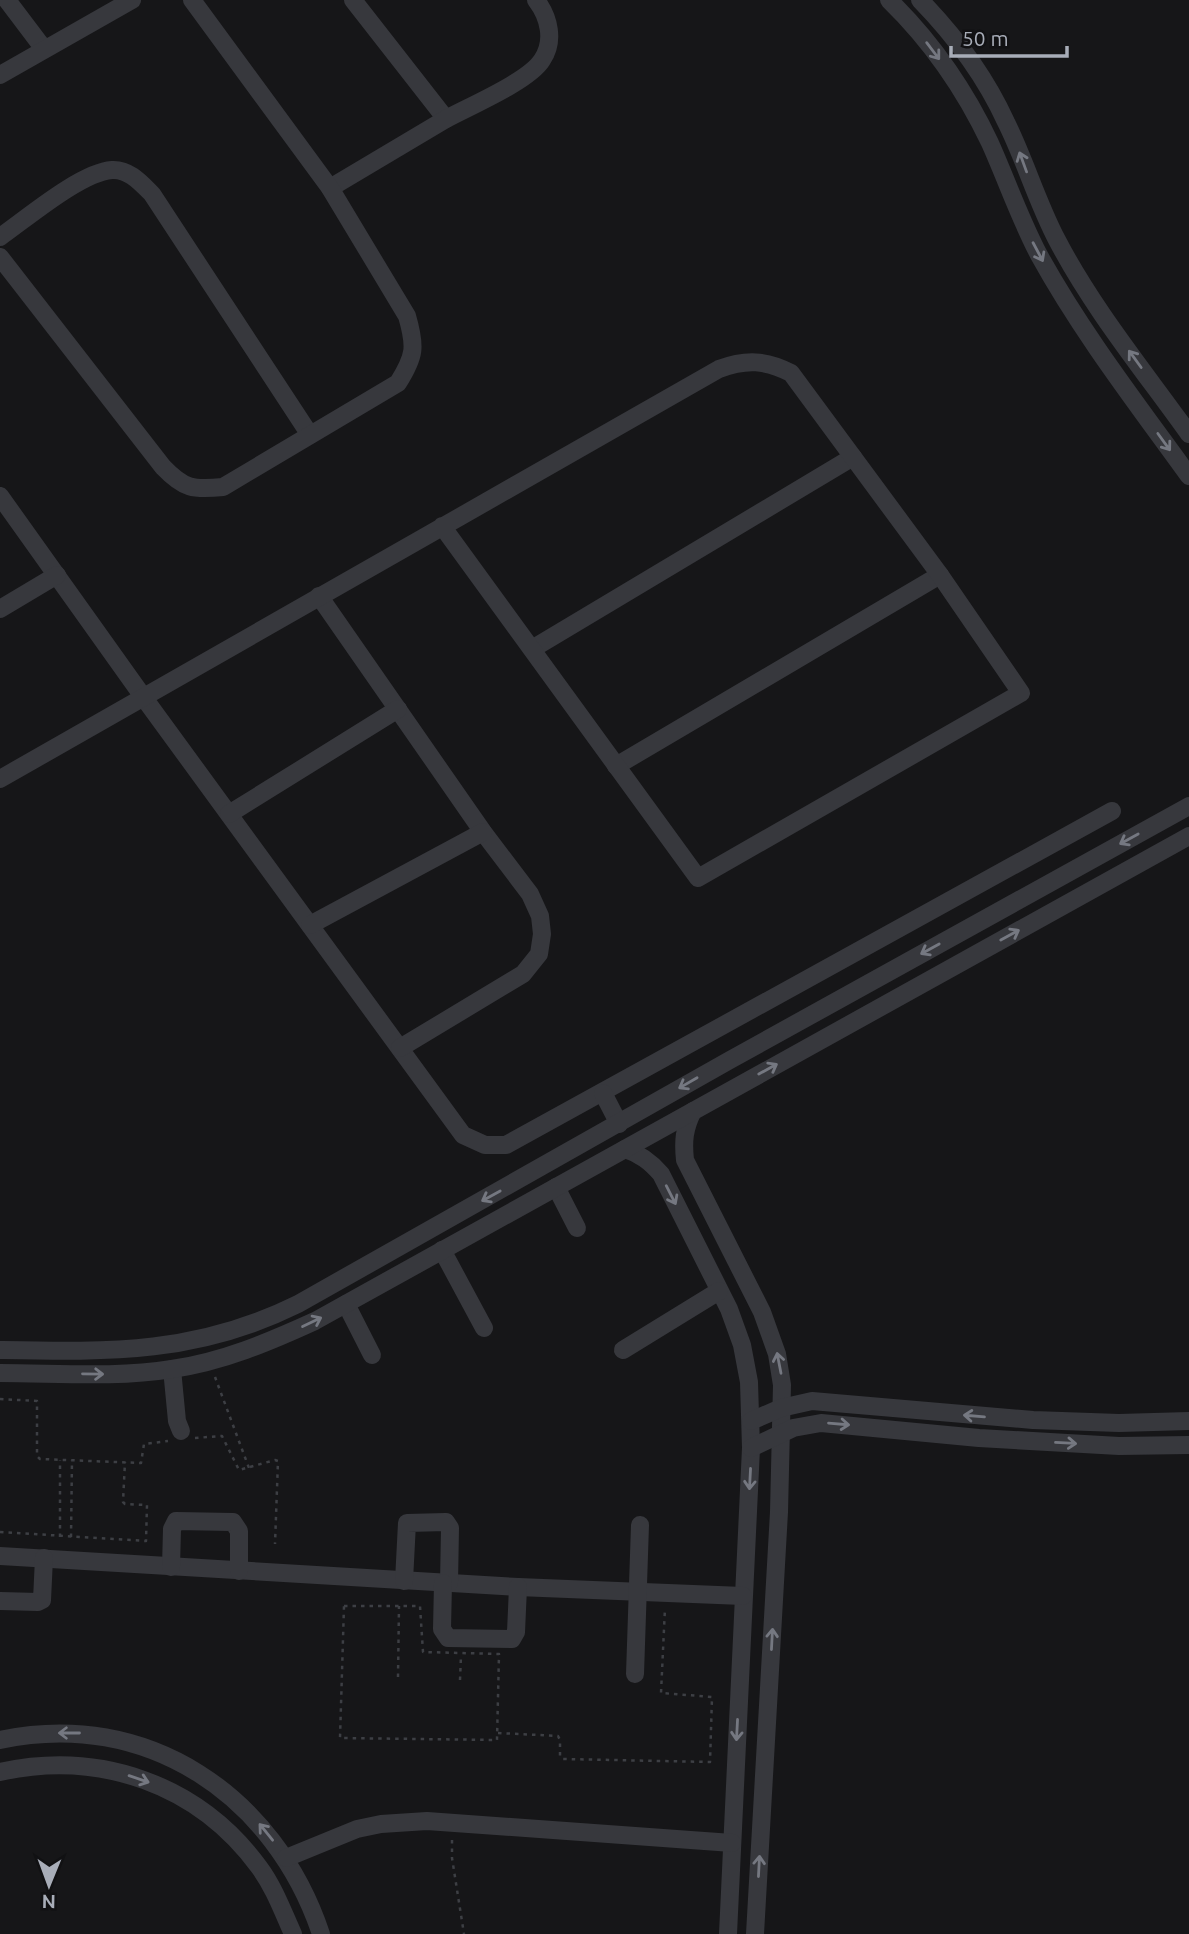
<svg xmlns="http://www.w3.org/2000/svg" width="1189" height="1934" viewBox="0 0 1189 1934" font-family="Ubuntu,sans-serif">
	<rect width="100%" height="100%" fill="#161618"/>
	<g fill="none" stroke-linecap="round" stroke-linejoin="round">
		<g stroke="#3d3f44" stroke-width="2.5" stroke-dasharray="3.5 5" stroke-linecap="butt">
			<path d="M215,1377L249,1468"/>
			<path d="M0,1399L37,1401V1456L40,1459L141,1463L144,1444L168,1441"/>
			<path d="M195,1438L222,1436L239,1470L275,1460L278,1461L275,1544"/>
			<path d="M0,1532L146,1541L147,1505L125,1504L123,1502L125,1462"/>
			<path d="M60,1537V1460"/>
			<path d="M71,1537L72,1460"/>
			<path d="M344,1606H420L423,1652L499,1654L497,1740L340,1738Z"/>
			<path d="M398,1677L399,1606"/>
			<path d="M460,1680L461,1656"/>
			<path d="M498,1733L558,1736L560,1740V1756L563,1759L710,1762L712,1697L661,1693L665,1608"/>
			<path d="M452,1840V1858L464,1934"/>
		</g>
		<g stroke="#37383d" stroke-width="18">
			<path d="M7,0L44,49"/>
			<path d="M353,0L446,119"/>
			<path d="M889,0C931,41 965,90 990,143C1007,181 1020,219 1039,255C1082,333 1137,404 1189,476"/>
			<path d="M920,0C955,36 985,76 1006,122C1025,160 1037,202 1057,240C1093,309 1144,371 1189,434"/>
			<path d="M0,75L132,0"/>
			<path d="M330,188C369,165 407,142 446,119C470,106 529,81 542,60C555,41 549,17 536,0"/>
			<path d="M0,237C26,219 81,172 112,170C129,169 141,183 152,194L310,435"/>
			<path d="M0,257L163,467C184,489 193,490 223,487L398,383C415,356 416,347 407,316L330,188L192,0"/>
			<path d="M0,496L144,698L463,1135L485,1145H506L1112,811"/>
			<path d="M319,596L483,832L530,894L540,916L542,934L539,954L523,974L400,1048"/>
			<path d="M0,609L57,575"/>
			<path d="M532,649L853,457"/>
			<path d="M616,766L940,575"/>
			<path d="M0,779C241,644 479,505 719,369C746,359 766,360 791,373L940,575L1021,693L698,878L442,526"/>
			<path d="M229,814L398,709"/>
			<path d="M310,925L483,832"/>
			<path d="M603,1093L619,1124"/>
			<path d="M693,1111C684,1129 683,1141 685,1160L762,1312L777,1354L782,1385L779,1512L755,1934"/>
			<path d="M625,1149C640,1154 650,1161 661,1174L729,1309L742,1345L749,1382L751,1448L728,1934"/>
			<path d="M556,1187L577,1228"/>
			<path d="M442,1250L484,1328"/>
			<path d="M346,1304L372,1355"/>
			<path d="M0,1350C110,1352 197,1354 298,1304L730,1060L1189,806"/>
			<path d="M623,1350L719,1291"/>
			<path d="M172,1369L177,1421L181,1431"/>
			<path d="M0,1373C57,1373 116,1378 172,1369C222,1362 269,1342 315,1321L1189,836"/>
			<path d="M751,1421L781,1408L812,1401L1033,1420L1119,1423L1189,1421"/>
			<path d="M751,1448L793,1428L821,1423L979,1438L1119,1446L1189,1445"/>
			<path d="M0,1556L518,1587L743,1596"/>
			<path d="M171,1567L172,1529L176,1521L233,1522L239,1531V1571"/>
			<path d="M404,1581L407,1523L446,1522L450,1528L449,1583"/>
			<path d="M443,1583L442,1629L448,1638L512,1639L516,1632L518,1587"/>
			<path d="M0,1601L38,1602L42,1600L44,1558"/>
			<path d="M635,1674L640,1525"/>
			<path d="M0,1740C147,1708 275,1796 321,1934"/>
			<path d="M0,1772C100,1750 198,1784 259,1867C274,1887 283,1912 293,1934"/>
			<path d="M286,1858L357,1829L381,1824L427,1821L732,1843"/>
		</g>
	</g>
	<defs><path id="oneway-shaft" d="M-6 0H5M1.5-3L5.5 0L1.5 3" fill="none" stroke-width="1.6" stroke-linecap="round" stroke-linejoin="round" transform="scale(1.75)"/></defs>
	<g stroke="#757881">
		<use href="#oneway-shaft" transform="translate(933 51) rotate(53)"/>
		<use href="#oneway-shaft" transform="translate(1023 162) rotate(-110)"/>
		<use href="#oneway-shaft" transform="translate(1038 252) rotate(62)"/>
		<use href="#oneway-shaft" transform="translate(1135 359) rotate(-126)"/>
		<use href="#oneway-shaft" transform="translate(1164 442) rotate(54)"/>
		<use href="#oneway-shaft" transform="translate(1129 839) rotate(151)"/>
		<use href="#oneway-shaft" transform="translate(1010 935) rotate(-29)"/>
		<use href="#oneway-shaft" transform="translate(930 949) rotate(151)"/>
		<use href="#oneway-shaft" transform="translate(768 1069) rotate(-29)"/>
		<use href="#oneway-shaft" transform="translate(688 1083) rotate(150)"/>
		<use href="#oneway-shaft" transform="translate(671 1195) rotate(63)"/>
		<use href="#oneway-shaft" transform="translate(491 1196) rotate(151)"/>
		<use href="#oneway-shaft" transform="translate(312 1322) rotate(-26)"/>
		<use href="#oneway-shaft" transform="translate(779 1363) rotate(-101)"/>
		<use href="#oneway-shaft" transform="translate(93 1374) rotate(1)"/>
		<use href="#oneway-shaft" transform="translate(974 1416) rotate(-175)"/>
		<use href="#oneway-shaft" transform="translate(839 1424) rotate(5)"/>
		<use href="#oneway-shaft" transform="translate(1066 1443) rotate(3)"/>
		<use href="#oneway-shaft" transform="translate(750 1479) rotate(93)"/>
		<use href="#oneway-shaft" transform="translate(772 1639) rotate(-87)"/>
		<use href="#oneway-shaft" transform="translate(737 1730) rotate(93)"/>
		<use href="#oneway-shaft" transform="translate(69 1733) rotate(180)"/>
		<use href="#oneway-shaft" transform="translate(139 1779) rotate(19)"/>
		<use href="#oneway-shaft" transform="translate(266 1832) rotate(-129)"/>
		<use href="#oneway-shaft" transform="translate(759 1866) rotate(-87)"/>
	</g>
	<g transform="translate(49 1885) rotate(181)" stroke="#111113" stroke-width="5" paint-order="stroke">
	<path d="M0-5L12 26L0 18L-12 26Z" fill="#a8adb8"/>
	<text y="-10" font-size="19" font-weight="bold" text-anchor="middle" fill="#a8adb8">N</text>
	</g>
	<path d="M951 46v10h116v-10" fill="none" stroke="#a8adb8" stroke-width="3.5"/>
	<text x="962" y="46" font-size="21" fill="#a8adb8" stroke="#111113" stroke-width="5" paint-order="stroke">50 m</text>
</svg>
